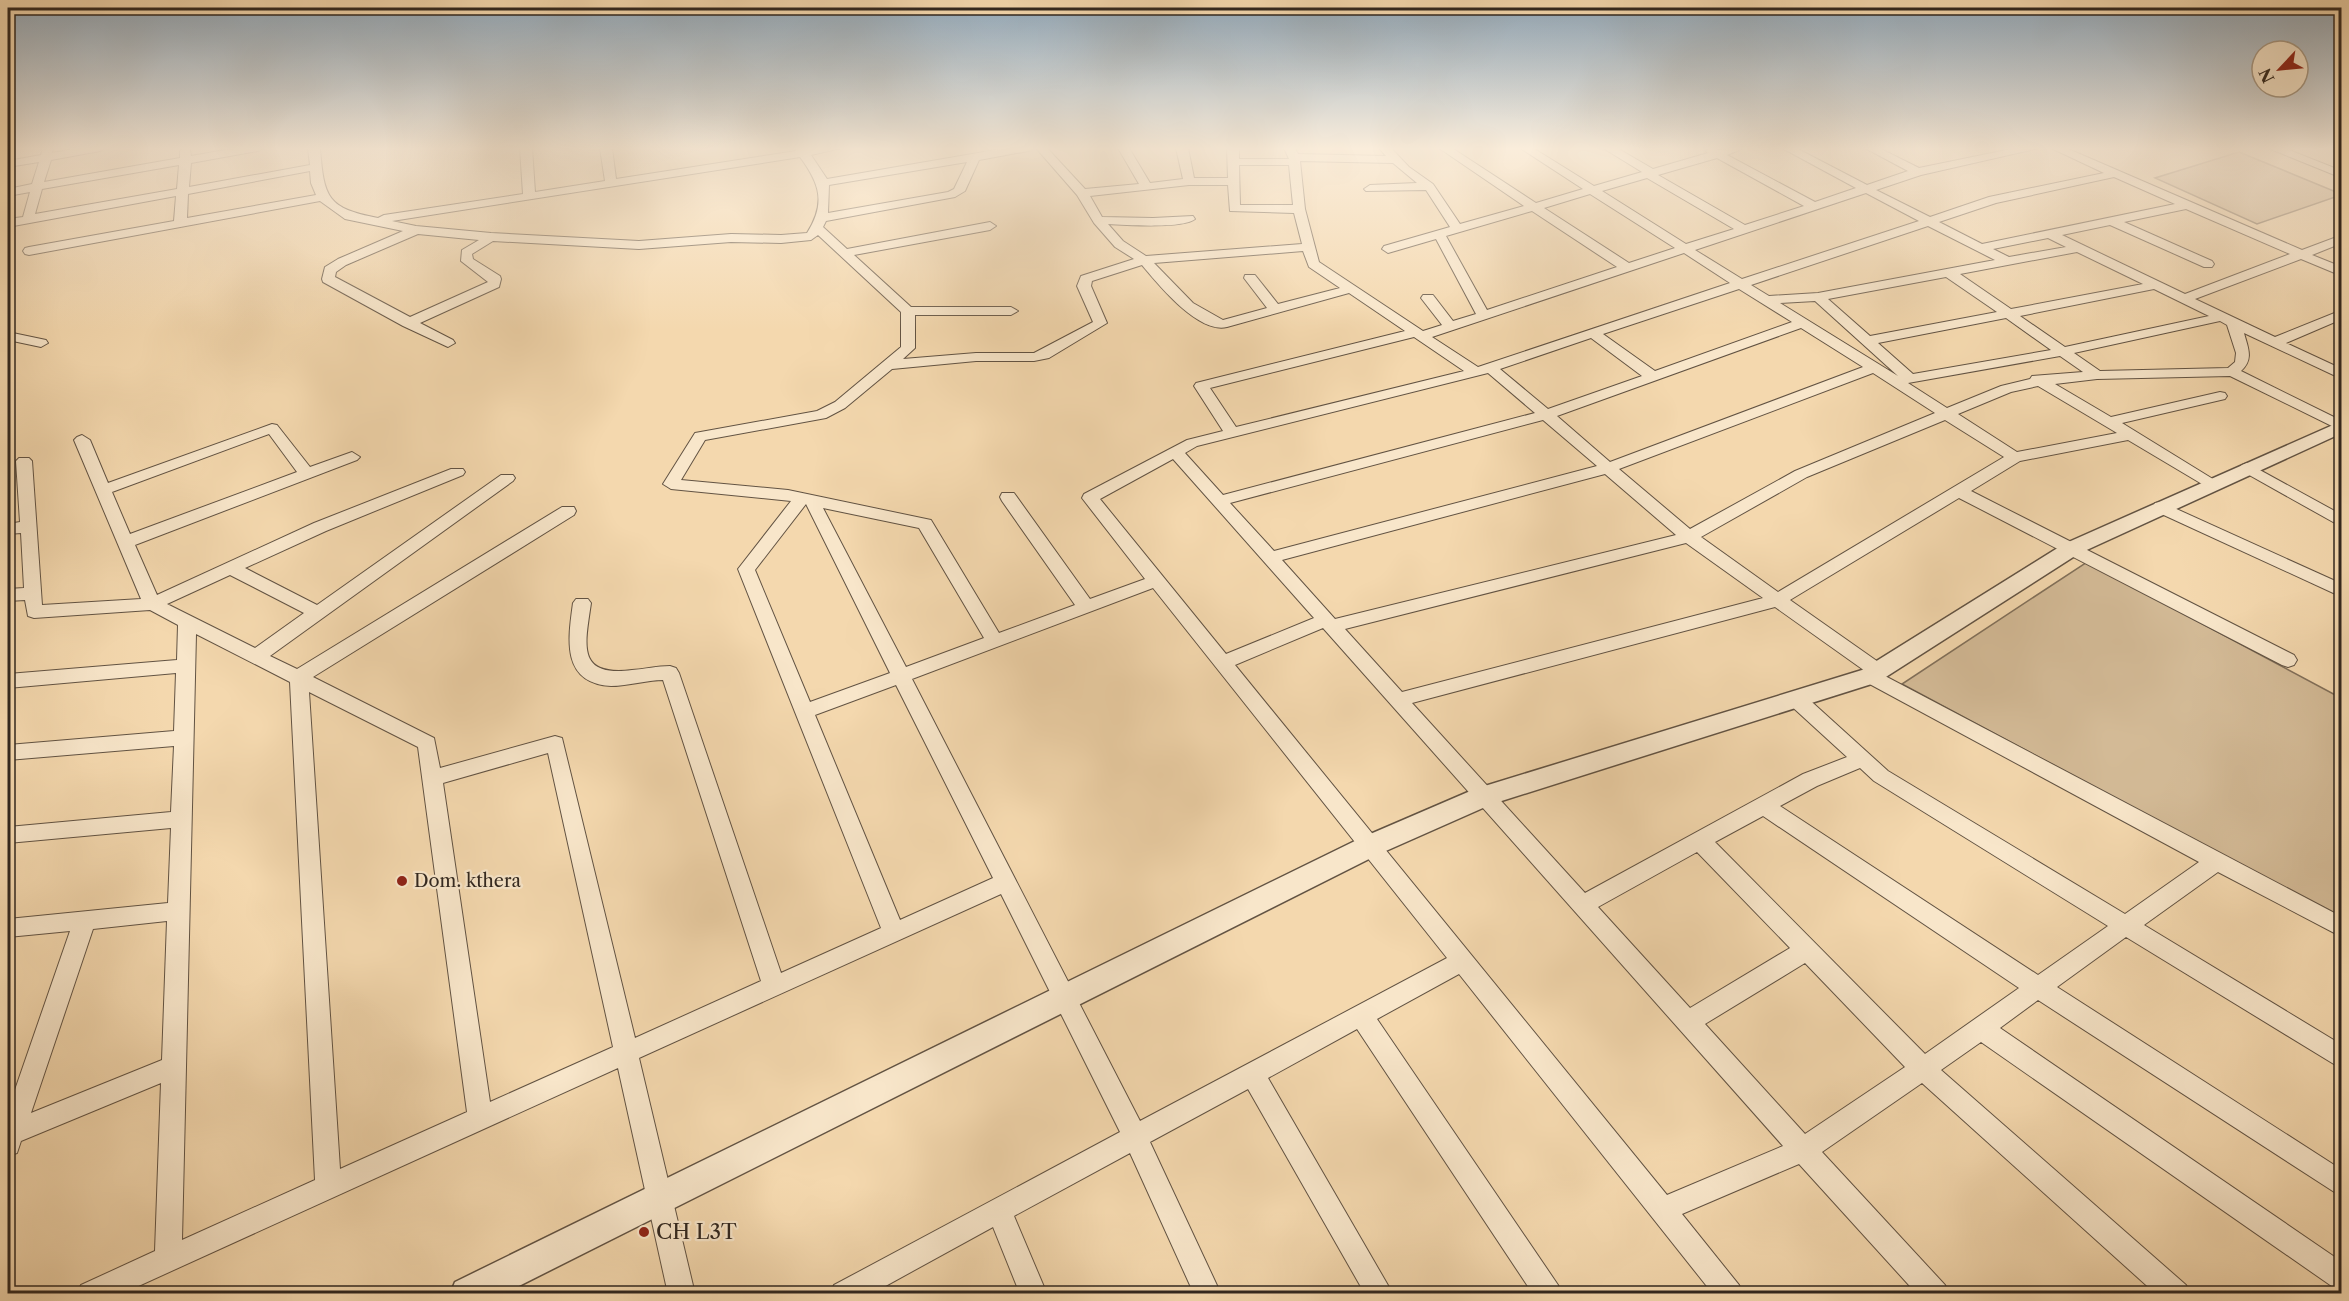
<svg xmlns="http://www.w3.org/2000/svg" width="2349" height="1301" viewBox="0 0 2349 1301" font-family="'Libre Caslon Text',serif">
	<rect width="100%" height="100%" fill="#f4d8ae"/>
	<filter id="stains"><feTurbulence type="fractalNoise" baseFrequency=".00333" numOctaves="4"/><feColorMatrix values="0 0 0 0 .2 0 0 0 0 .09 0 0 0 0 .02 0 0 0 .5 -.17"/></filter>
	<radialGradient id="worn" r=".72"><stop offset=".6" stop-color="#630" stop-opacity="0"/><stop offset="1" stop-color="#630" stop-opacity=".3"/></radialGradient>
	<g fill="#d3ba96" stroke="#82705a" stroke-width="1.5">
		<path d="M2239,152L2341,194V195L2257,224L2155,178Z"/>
		<path d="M2087,562L2341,698V919L1902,684Z"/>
	</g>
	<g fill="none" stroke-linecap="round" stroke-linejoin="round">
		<defs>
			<g id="minor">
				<path d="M43,148H53L52,153L79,148H105L100,151L51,160L44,182L180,158V151L183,148L190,149L191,156L237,148H263L258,151L191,163L189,187L310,165L308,148H320C324,198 327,208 378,218L384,215L523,194L520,148H532L535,192L605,181L600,148H612L616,179L796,151L795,148H841L811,155L827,179L1007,148H1033L1028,151L979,160L965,191L955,197L826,221L823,227L847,249L990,222L996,226L990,230L854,255L911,307H1011L1018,311L1011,315H915V348L903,359L976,353H1034L1093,322L1077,286L1081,276L1134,259L1115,247L1094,223L1077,195L1036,148H1047L1085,189L1139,184L1118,148H1129L1150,183L1183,179L1176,148H1188L1194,178H1228L1227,148H1239V159H1289L1284,148H1295L1298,154L1386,156L1379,148H1391L1409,167L1433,184L1460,224L1524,206L1439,148H1452L1536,203L1583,189L1520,148H1533L1594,186L1642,172L1603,148H1617L1653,169L1708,153L1706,151L1709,148L1719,150L1744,148L1727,155L1815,202L1856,188L1782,148H1796L1867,185L1908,171L1865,148H1879L1919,168L2016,148H2039L1921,175L1876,190L1930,217L1989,197L2104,173L2051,148H2066L2302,250L2342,235V243L2312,255L2342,267V276L2301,259L2195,299L2275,337L2342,310V319L2286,343L2342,369V379L2244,333C2248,348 2254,359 2241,371L2342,421V431L2230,376L2097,379L2055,384L2111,417L2220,392L2225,393L2227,396L2225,399L2122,423L2221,484L2213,489L2207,487L2128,440L2020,461L1971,491L2294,655L2297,660L2294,665L2288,667L2282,665L1959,498L1790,600L1884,666L1887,671L1885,676L2342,917V937L2218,872L2144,925L2342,1045V1069L2126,937L2057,987L2342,1170V1197L2038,1000L2000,1028L2342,1262V1291L2333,1287L1981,1042L1941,1070L2186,1285L2190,1294H2156L1922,1083L1822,1152L1945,1285L1949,1294H1917L1799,1164L1682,1214L1739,1285L1743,1294H1713L1459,974L1377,1019L1558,1285L1562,1294H1533L1357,1029L1268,1078L1393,1294H1365L1248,1089L1150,1142L1221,1294H1194L1130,1153L1014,1216L1047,1294H1020L993,1227L871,1294H830L834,1285L1120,1132L1001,894L639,1058L695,1294H668L618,1068L121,1294H77L81,1285L155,1251L161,1083L21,1141L17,1153L8,1156V1110L70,931L8,937V919L168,903L171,828L8,843V827L171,812L174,746L8,760V745L174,731L176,673L8,688V674L177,660L178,625L150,610L34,618L28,616L25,600L8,601V589L24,588L21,533L8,534V524L20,522L16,461L19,458H29L32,461L42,605L141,599L74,440L77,437L82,435L90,440L108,483L272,424L277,425L310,467L352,452L360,457L357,460L135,545L157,595L314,523L451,469H463L465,472L463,475L326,531L245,568L317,605L501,475H513L515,478L513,481L270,656L297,669L562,507H574L576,511L574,515L313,677L434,738L440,768L555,736L562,738L635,1038L761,981L663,680C646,680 629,686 611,686C561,683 568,639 573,603L576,599H588L591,603C585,645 576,677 632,670C645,669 657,666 670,666L676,668L679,673L781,973L881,928L738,569L791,501L671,489L663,484L695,433L817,411L835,402L901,347V312L818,235L811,240L781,243L731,242L639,249L493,241L472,254L473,259L500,276L501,279L499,287L420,323L453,340L455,343L448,347L403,326L323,282L322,279L325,267L338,259L403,231L345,219L320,201L29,255L25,254L23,251L25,248L29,247L174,221L176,196L8,227V219L23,217L30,192L8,196V189L32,184L39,162L8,167V161L41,155ZM800,157C820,184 826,203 807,233L781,235L731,234L639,241L491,233L416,226L392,221ZM1717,158L1804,206L1745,225L1658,175ZM1300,161L1393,163L1417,183L1370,185L1364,189L1366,191L1426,190L1450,227L1384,246L1382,249L1388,253L1436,239L1476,314L1453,321L1433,295H1423L1421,298L1442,325L1423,331L1319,262L1305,209ZM967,162L954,189L948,192L828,213L829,185ZM179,165L177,189L35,214L42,189ZM1239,165H1289L1293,205H1240ZM310,171L311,183L316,195L187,218L188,194ZM2114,177L2175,204L1982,244L1939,222L1996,203ZM1647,178L1734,229L1686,244L1602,191ZM1189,185H1228L1230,211L1294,213L1302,244L1146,256L1123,241L1108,224C1126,225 1183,229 1195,219L1193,216L1153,218L1102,217L1090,196ZM1866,193L1919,221L1742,279L1695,250ZM1590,194L1675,248L1629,263L1544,208ZM2186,209L2290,254L2185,294L2062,235L2110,225L2204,267H2212L2214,264L2212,261L2124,222ZM1532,211L1617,267L1487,310L1446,236ZM1928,226L1995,260L1818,293L1769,296L1751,285ZM418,234L479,240L462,250L461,261L488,282L410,317L335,277L336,272L346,265ZM2048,238L2066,247L2009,257L1993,249ZM1303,251L1309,267L1340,288L1278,304L1255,275H1245L1244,278L1267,308L1223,320L1193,303L1154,263ZM2077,252L2143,284L2011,309L1960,274ZM1684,253L1730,283L1478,367L1432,337ZM1142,265C1158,284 1198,334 1227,327L1349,293L1405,331L1196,383L1194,386L1223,431L1187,440L1084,494L1082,498L1145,579L1090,599L1014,493H1002L1000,497L1002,501L1075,605L999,633L931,520L788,490L681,480L705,440L826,418L845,408L892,369L976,361H1034L1049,358L1107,323L1091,286L1092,281ZM1946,277L1997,312L1870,336L1828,299ZM1739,289L1792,322L1655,371L1603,334ZM2154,289L2209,316L2065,347L2020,316ZM1815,301L1898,376L1780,303ZM2006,318L2051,350L1913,374L1878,343ZM2220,321L2227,325L2236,353L2235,362L2228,368L2100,371L2074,353ZM1801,328L1863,367L1610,462L1557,416ZM1414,337L1464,371L1236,427L1210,388ZM1591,338L1642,376L1548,409L1500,369ZM2060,356L2083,372L2032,376L2030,379L2001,386L1947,408L1908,383ZM1488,373L1535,413L1223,495L1185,453L1197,446ZM1873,373L1935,413L1795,471L1690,529L1619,469ZM2038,386L2117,433L2017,452L1958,414L2011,392ZM1543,420L1597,466L1274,551L1230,503ZM1945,420L2004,457L1778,592L1701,537L1807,477ZM269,434L297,472L130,534L112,492ZM1173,459L1314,618L1226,654L1100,499ZM1605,474L1676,535L1335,619L1282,560ZM806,504L890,673L810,702L755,570ZM823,508L919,528L984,638L906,667ZM1686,543L1763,598L1402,692L1345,629ZM230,575L304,613L255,648L167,604ZM1153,588L1447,958L1140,1121L912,679ZM1775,607L1865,671L1861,676L1864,681L2199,862L2125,914L1888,771L1803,694L1796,692L1789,694L1787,699L1789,704L1847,757L1803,774L1585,893L1412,703ZM1323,628L1783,1146L1667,1195L1235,665ZM196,634L290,682L315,1180L182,1240ZM896,685L993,878L900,920L815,715ZM309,692L418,747L467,1112L340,1169ZM548,753L613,1047L490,1102L443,783ZM1860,768L1874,781L2108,926L2038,975L1780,806L1817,786ZM1763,816L2019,988L1925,1054L1715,842ZM1697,852L1790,948L1690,1008L1598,907ZM167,921L162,1060L31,1113L93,929ZM1805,963L1905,1067L1805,1134L1705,1024Z"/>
				<path d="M2268,148H2284L2342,171V178Z"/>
				<path d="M8,332L46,340L48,343L41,347L8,340Z"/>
				<path d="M2247,463L2342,515V527L2242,471L2239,468L2242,465Z"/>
				<path d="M2161,502L2342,584V597L2155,511L2153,507L2155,503Z"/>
			</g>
			<path id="tertiary" d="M2342,421V433L2078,554L1878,682L1492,804L1379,854L503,1294H450L455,1282L1361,838L1475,789L1862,670L2064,544Z"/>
		</defs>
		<use href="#minor" stroke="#625343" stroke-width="2"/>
		<use href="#tertiary" stroke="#625343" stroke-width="3"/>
		<use href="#minor" fill="#f8e6ca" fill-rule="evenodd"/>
		<use href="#tertiary" fill="#f8e6ca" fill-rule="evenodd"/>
	</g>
	<linearGradient id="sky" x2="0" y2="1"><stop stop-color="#92aabd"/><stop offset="0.45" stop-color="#faeddb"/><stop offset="1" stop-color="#faeddb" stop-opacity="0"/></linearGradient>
	<rect width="2349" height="330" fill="url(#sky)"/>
	<g fill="#8f2418" stroke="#f8e6ca" stroke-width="2">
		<circle cx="402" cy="881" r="6"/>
		<circle cx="644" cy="1232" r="6"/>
	</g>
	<g text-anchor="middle" stroke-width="4.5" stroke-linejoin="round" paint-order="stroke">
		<g font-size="18" fill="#31271f" stroke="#f8e6ca" text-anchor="start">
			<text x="414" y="887">Dom. kthera</text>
		</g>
		<g font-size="21" fill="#31271f" stroke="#f8e6ca" text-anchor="start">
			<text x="656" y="1239">CH L3T</text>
		</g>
	</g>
	<rect width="2349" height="1301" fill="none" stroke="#f4d8ae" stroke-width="30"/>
	<rect x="9" y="9" width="2331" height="1283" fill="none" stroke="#31271f" stroke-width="3"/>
	<rect x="15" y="15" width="2319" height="1271" fill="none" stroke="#31271f" stroke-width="1.5"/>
	<g transform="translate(2280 69) rotate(244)"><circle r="28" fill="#f8e6ca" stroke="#a89a86" stroke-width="1.5"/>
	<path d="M0-4.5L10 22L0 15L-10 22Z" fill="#8f2418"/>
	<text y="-9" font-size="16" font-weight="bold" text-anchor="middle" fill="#31271f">N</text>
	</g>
	<rect width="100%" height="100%" filter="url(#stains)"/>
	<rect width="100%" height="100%" fill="url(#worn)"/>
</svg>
